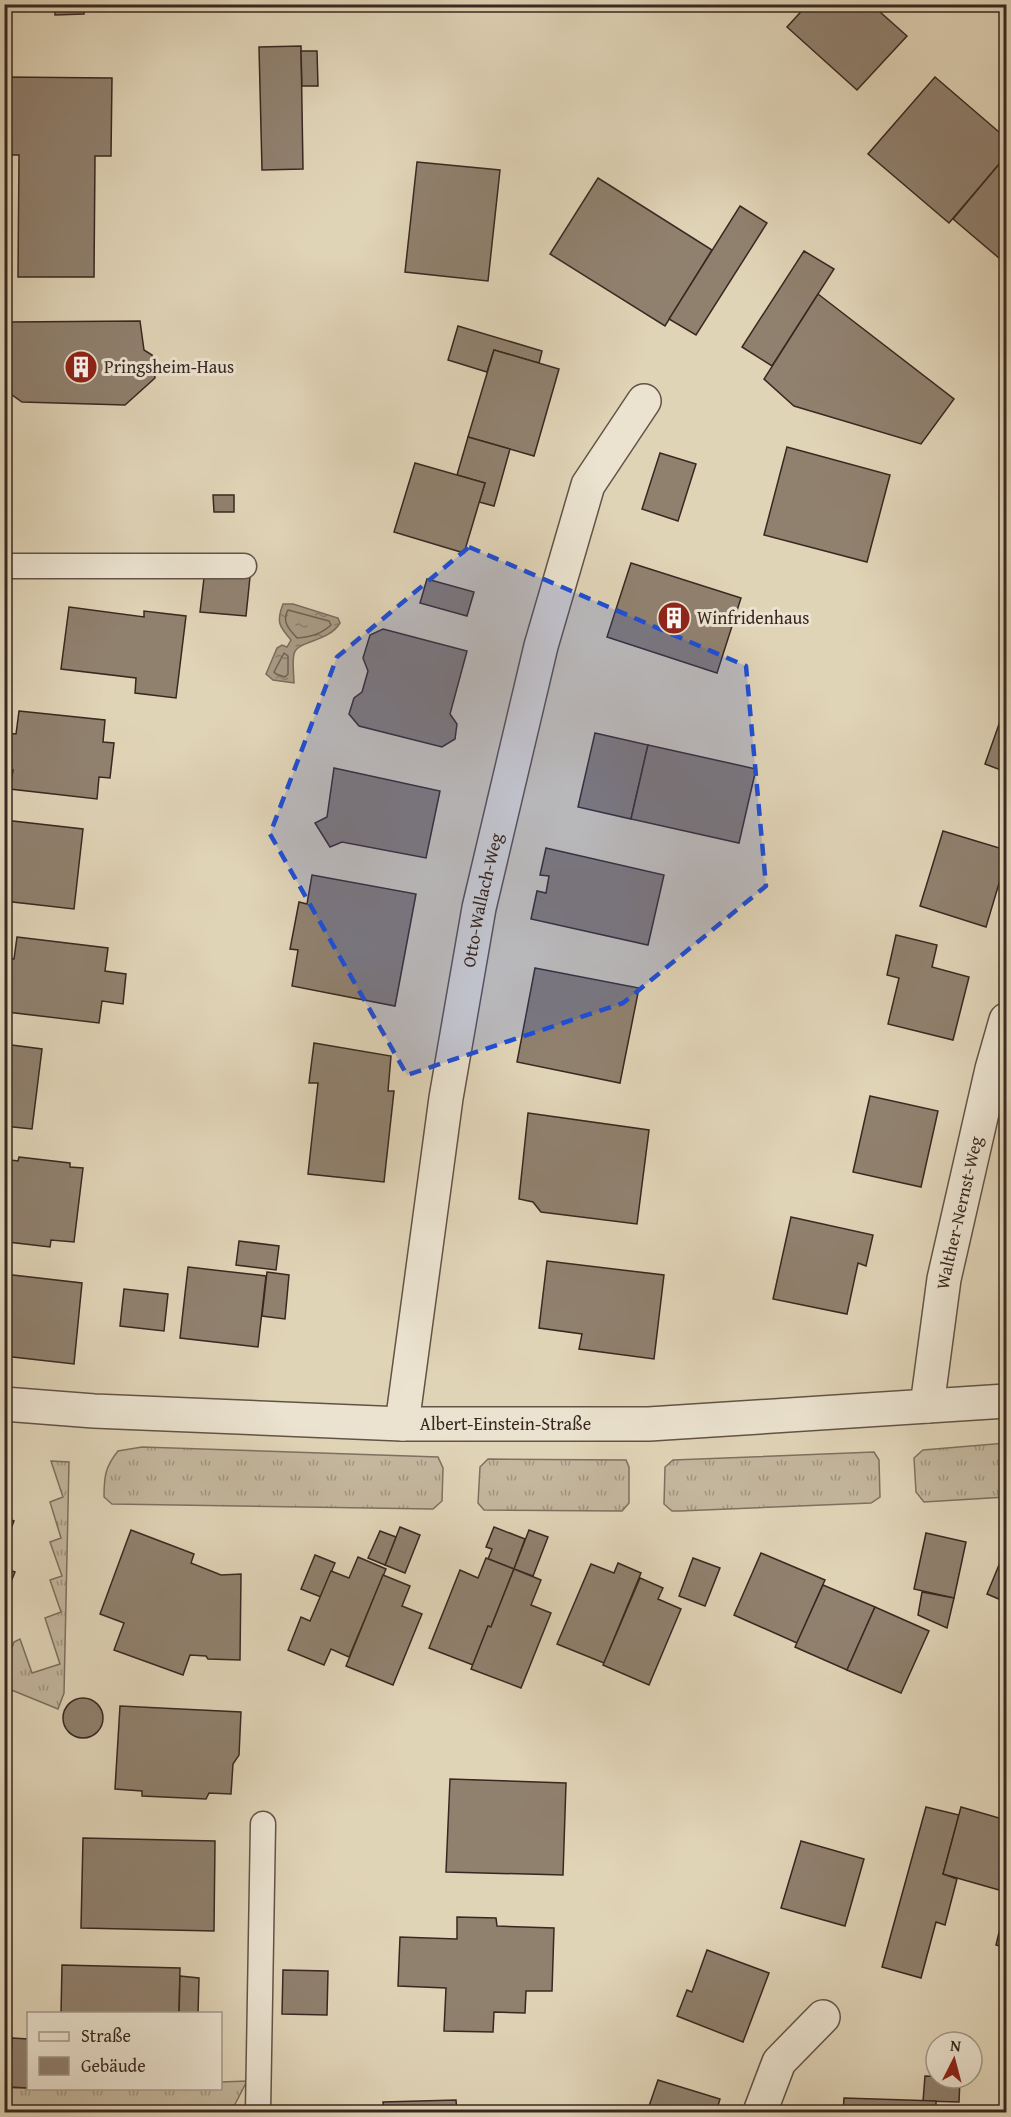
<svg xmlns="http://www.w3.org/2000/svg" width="1011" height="2117" viewBox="0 0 1011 2117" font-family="'Gentium Book Plus',serif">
	<defs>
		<pattern id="grass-tufts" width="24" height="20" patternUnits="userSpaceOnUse" patternTransform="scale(1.5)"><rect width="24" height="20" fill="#c4b79e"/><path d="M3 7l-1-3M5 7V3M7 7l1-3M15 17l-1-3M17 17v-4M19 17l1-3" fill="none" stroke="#a09580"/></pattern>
		<pattern id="water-ripples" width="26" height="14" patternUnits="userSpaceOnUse" patternTransform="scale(1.5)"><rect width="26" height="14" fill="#a79a84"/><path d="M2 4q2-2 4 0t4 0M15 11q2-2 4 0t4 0" fill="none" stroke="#897e6c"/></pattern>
	</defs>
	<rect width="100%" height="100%" fill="#e0d4b7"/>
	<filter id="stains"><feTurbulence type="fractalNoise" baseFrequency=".00333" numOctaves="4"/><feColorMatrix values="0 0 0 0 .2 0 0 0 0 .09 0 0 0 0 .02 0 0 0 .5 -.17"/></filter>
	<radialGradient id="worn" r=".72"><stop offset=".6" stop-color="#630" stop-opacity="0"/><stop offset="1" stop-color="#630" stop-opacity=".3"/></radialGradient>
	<g fill="url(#grass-tufts)" stroke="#7e7060" stroke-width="1.5">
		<path d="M1006,1443V1497L924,1502L916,1492L914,1458L923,1450Z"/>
		<path d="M142,1447L438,1457L443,1468L442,1501L433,1509L112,1504L104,1497C104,1477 105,1467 118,1451Z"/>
		<path d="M874,1452L879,1460L880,1497L871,1503L680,1511H672L664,1504L665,1467L673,1460Z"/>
		<path d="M488,1459L626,1460L629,1467V1503L622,1511L484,1510L478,1503L480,1467Z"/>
		<path d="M51,1461L69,1462L64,1693L58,1709L4,1687L5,1666L14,1642L20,1639L32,1673L60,1664L45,1618L61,1612L50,1580L62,1576L50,1542L61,1538L50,1502L63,1497Z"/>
		<path d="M247,2081L231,2112H5L4,2088H220L221,2082Z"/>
	</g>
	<path fill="url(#water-ripples)" stroke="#7b6c5c" stroke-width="1.5" d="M283,604H293L338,618L340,623C328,643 297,640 294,654C292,663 294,674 294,683L273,680L266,674L277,648L282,645L287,647L291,640C279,626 276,622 283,604Z"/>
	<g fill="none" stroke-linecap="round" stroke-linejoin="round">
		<g stroke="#706152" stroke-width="1.5">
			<path d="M288,610L329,621L331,625C321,634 311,637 297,638C290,630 281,622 288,610Z"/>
			<path d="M284,653L288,656V674L285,677L276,674L274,672Z"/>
		</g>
	</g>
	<g fill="#90816f" stroke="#392821" stroke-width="1.5">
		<path d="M5,4H108V7H84V14L55,15V8L5,9Z"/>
		<path d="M808,4H871L907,36L857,90L787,27Z"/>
		<path d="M301,46L303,169L262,170L259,47Z"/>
		<path d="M301,51H317L318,86H302Z"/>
		<path d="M4,77L112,78L111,156H95L94,277H18L19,155H4Z"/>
		<path d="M935,77L1006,138V156L949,223L868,154Z"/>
		<path d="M1006,156V264L953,219Z"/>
		<path d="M417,162L500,170L488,281L405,272Z"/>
		<path d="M598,178L712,250L665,326L550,254Z"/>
		<path d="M740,206L767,223L696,335L669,319Z"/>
		<path d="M804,251L834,269L772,366L742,347Z"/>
		<path d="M818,294L954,399L921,444L794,406L764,379Z"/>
		<path d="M140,321L144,350L152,355L155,378L125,405L22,402L8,392L9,322Z"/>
		<path d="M458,326L542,351L539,363L494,350L487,372L448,360Z"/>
		<path d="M494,350L559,369L534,456L468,437Z"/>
		<path d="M468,437L510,449L494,506L479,502L485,483L457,475Z"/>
		<path d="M787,447L890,475L867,562L764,535Z"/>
		<path d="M660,453L696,464L678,521L642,509Z"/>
		<path d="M415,463L485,483L464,553L394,532Z"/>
		<path d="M213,495H234V512H214Z"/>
		<path d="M631,563L741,598L717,673L607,637Z"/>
		<path d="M250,577L246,616L200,612L204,578Z"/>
		<path d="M427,579L474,592L467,616L420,603Z"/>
		<path d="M69,607L144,617V611L186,616L176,698L135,693L136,678L61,669Z"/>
		<path d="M383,629L467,651L450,714L457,724L455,739L442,747L359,726L349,714L354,698L362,692L368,671L363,658L370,635Z"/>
		<path d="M1004,710H1006V772L985,764Z"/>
		<path d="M19,711L105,720L103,742L114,743L110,778L99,777L97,799L10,789L13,770L4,769V733L16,734Z"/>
		<path d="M595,733L648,745L631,819L578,807Z"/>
		<path d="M648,745L756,769L739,843L631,819Z"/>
		<path d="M334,768L440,791L426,858L342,842L330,847L315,823L327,817Z"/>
		<path d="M4,820L83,829L74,909L4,901Z"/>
		<path d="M943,831L1006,850V860L986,927L920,906Z"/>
		<path d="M546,848L664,875L648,945L531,919L537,891L546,893L549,876L540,875Z"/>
		<path d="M312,875L416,894L395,1006L292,986L298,950L290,949L299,902L307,904Z"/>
		<path d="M896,935L937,945L932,967L969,977L953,1040L888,1024L899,978L887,975Z"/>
		<path d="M17,937L108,948L105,971L126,974L123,1004L102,1001L99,1023L7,1012L10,987H4V958L14,959Z"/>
		<path d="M535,968L639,988L620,1083L517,1062Z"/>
		<path d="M314,1043L391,1056L388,1091H394L384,1182L308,1174L318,1083H309Z"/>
		<path d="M4,1044L42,1049L32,1129L4,1126Z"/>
		<path d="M870,1096L938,1111L921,1187L853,1172Z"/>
		<path d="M528,1113L649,1130L637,1224L541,1212L533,1202L519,1199Z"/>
		<path d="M19,1157L70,1163V1167L83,1168L74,1242L51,1240L50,1247L8,1242L9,1235H4V1159L18,1161Z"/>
		<path d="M791,1217L873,1235L866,1266L858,1263L847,1314L773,1299Z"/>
		<path d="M239,1241L279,1246L276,1270L236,1265Z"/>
		<path d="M547,1261L664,1275L654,1359L579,1349L582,1334L539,1328Z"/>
		<path d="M188,1267L266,1276L258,1347L180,1338Z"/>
		<path d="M267,1272L289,1275L285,1319L262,1316Z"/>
		<path d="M4,1274L82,1283L74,1364L4,1356Z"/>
		<path d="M124,1289L168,1294L164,1331L120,1326Z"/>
		<path d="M4,1517L14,1521L4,1546Z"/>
		<path d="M400,1527L420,1535L405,1573L385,1565Z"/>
		<path d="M494,1527L525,1539L514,1569L488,1559L492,1549L486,1547Z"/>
		<path d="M131,1530L194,1554L191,1563L221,1575L241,1574L240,1660L208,1659L206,1656L190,1655L183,1675L114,1650L124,1623L100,1614Z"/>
		<path d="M529,1530L548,1537L533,1576L514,1569Z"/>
		<path d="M380,1531L396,1537L385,1565L368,1558Z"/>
		<path d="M926,1533L966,1542L954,1598L914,1589Z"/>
		<path d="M1006,1548V1602L987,1594Z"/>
		<path d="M761,1553L825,1580L797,1643L734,1615Z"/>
		<path d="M315,1555L335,1563L321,1597L301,1589Z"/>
		<path d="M358,1557L386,1569L349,1657L331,1649L324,1665L288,1650L301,1617L310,1621L331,1571L349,1578Z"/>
		<path d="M486,1558L514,1569L491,1627L488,1626L473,1665L429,1648L460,1570L478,1578Z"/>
		<path d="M693,1558L720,1568L705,1606L679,1596Z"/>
		<path d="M618,1563L641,1573L604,1663L557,1644L591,1564L614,1573Z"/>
		<path d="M4,1568L15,1572L4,1599Z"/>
		<path d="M514,1569L541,1580L531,1605L551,1613L521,1688L471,1669L488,1626L491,1627Z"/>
		<path d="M383,1575L410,1586L402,1606L422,1614L393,1685L346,1666Z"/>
		<path d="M640,1578L663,1588L658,1599L681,1609L649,1685L603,1665Z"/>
		<path d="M823,1585L875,1607L847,1670L795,1647Z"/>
		<path d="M922,1592L954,1598L947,1628L918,1615Z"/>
		<path d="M875,1607L929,1631L901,1693L847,1670Z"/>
		<circle cx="83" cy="1718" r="20"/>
		<path d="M120,1706L241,1712L239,1755L233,1764L231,1794L209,1793L206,1799L142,1796V1791L115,1789Z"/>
		<path d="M450,1779L566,1783L563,1875L446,1872Z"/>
		<path d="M926,1807L959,1815L943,1874L957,1879L945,1925L936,1922L921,1978L882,1967Z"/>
		<path d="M961,1807L1006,1820V1892L943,1874Z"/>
		<path d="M83,1838L215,1841L214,1931L81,1928Z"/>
		<path d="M801,1841L864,1859L845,1926L781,1908Z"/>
		<path d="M1006,1904V1948L996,1945Z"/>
		<path d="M457,1917L496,1918L497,1926L554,1928L552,1991H526L525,2013L494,2012L493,2032L444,2031L446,1988L398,1986L400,1937L457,1939Z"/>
		<path d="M707,1950L769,1973L743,2042L677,2016L687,1990L692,1992Z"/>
		<path d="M62,1965L180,1968L179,2014H61Z"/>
		<path d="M283,1970L328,1971L327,2015L282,2014Z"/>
		<path d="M180,1976L199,1978L198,2014H179Z"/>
		<path d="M12,2038L28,2039V2088L10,2087Z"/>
		<path d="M925,2076L960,2078L959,2102L923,2101Z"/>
		<path d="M658,2080L720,2099L716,2112H647Z"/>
		<path d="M844,2098L936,2101V2112H843Z"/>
		<path d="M456,2100L457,2112H384L383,2102Z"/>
	</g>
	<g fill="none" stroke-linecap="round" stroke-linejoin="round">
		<defs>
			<g id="service">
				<path d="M4,566H244"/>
				<path d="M258,2112L263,1824"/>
			</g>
			<g id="minor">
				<path id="s1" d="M4,1404L94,1411L402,1424H649L1006,1401"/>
				<path id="s2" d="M927,1406L944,1279L992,1069L1006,1020"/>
				<path id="s3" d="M402,1424L446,1098L479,908L541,646L588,485L644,401"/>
				<path d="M760,2112L779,2062L823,2017"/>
			</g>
		</defs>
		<use href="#service" stroke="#635346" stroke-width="27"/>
		<use href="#minor" stroke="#635346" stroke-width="36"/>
		<use href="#service" stroke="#ebe3d0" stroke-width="24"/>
		<use href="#minor" stroke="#ebe3d0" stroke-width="33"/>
	</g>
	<path fill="#1d4ed8" fill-opacity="0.2" stroke="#1d4ed8" stroke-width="4.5" stroke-dasharray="12 8" stroke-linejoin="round" d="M469,547L746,666L766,886L623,1003L407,1075L270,834L337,657Z"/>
	<defs>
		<symbol id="building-disc" viewBox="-11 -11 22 22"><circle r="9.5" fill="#8f2418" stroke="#ebe3d0"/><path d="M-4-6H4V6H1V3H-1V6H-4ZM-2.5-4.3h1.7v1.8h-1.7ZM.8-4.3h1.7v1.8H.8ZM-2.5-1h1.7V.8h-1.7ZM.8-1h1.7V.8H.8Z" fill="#fff"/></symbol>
	</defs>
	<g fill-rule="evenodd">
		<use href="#building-disc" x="62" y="348" width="38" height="38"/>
		<use href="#building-disc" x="655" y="599" width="38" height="38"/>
	</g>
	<g text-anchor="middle" stroke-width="6" stroke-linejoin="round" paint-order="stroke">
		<g font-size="18" fill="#392821" stroke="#ebe3d0" text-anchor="start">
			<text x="104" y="373">Pringsheim-Haus</text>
			<text x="697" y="624">Winfridenhaus</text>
		</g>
		<g font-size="18" fill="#392821" stroke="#ebe3d0">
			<text dy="6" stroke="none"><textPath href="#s3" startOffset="530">Otto-Wallach-Weg</textPath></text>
			<text dy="6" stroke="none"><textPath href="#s2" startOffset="196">Walther-Nernst-Weg</textPath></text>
			<text dy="6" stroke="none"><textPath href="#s1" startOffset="502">Albert-Einstein-Straße</textPath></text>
		</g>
	</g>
	<rect width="1011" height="2117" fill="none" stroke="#e0d4b7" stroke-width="24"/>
	<rect x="6" y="6" width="999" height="2105" fill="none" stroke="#392821" stroke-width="3"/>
	<rect x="12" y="12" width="987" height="2093" fill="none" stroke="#392821" stroke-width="1.5"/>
	<rect x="27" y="2012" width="195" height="78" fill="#ebe3d0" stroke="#a4988a" stroke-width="1.5"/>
	<rect x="39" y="2032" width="30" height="9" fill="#ebe3d0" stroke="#a4988a" stroke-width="1.5"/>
	<text x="81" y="2042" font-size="18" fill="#392821">Straße</text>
	<rect x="39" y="2057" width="30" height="18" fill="#90816f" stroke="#a4988a" stroke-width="1.5"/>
	<text x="81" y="2072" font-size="18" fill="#392821">Gebäude</text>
	<g transform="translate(954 2060) rotate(6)"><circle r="28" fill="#ebe3d0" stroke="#a4988a" stroke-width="1.5"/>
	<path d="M0-4.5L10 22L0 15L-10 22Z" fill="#8f2418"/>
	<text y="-9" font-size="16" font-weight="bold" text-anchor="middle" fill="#392821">N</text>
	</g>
	<rect width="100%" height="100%" filter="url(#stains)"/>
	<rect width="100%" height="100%" fill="url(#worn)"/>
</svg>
